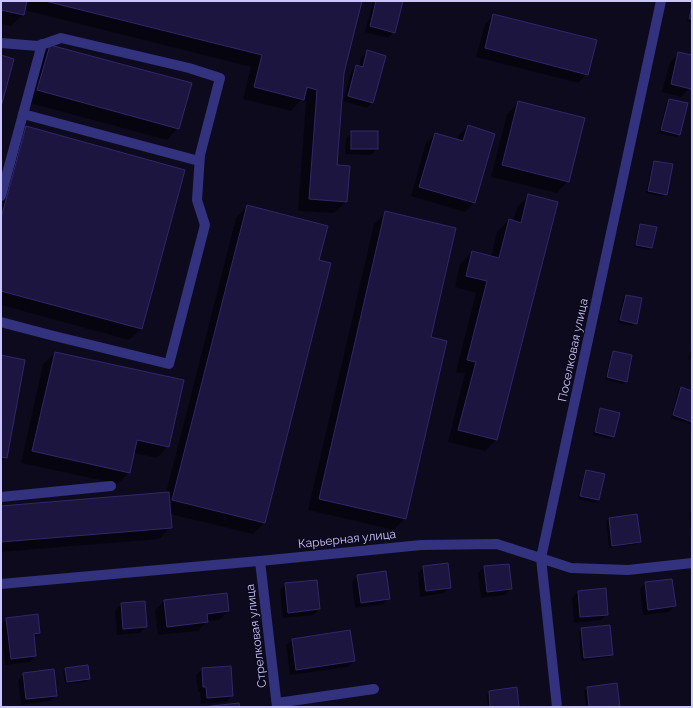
<svg xmlns="http://www.w3.org/2000/svg" width="693" height="708" viewBox="0 0 693 708" font-family="Raleway,sans-serif">
	<rect width="100%" height="100%" fill="#0d0a1d"/>
	<g fill="#0007">
		<path d="M1,1H361L343,73L336,166L346,202L334,213L298,211L306,101L301,100L291,111L243,99L251,67L24,10L23,15L11,26L1,24Z"/>
		<path d="M373,1H402L394,32L388,38L365,32Z"/>
		<path d="M692,1V22L687,21Z"/>
		<path d="M494,15L587,74L578,83L476,57L485,24Z"/>
		<path d="M50,46L178,128L167,140L26,102L39,58Z"/>
		<path d="M367,52L372,102L367,108L343,101L351,72L356,66L359,67L361,57Z"/>
		<path d="M679,53L692,56V81L690,88L681,97L662,92L670,62Z"/>
		<path d="M669,100L679,134L677,137L659,133L666,103Z"/>
		<path d="M518,103L568,181L557,193L491,177L507,114Z"/>
		<path d="M468,126L494,134L474,203L465,212L411,196L426,143L435,134L457,141L459,135Z"/>
		<path d="M26,127L184,170L141,329L129,340L1,305V189L15,139Z"/>
		<path d="M352,132L377,149L371,155L345,154L346,138Z"/>
		<path d="M655,162L666,194L663,197L646,193L652,164Z"/>
		<path d="M529,195L496,440L485,451L448,442L465,373L456,372L476,293L455,287L460,264L472,252L491,257L497,232L509,220L513,222L517,207Z"/>
		<path d="M247,206L318,261L264,523L253,534L170,514L171,527L159,539L1,552V507L166,493L236,218Z"/>
		<path d="M385,213L430,338L405,518L394,530L308,510L374,224Z"/>
		<path d="M640,225L652,248L649,250L634,247L638,228Z"/>
		<path d="M626,296L636,323L633,326L618,323L623,299Z"/>
		<path d="M692,347V360L688,359Z"/>
		<path d="M613,352L626,381L623,384L605,380L611,354Z"/>
		<path d="M55,353L183,381L168,446L157,458L133,453L129,472L118,484L21,463L43,364Z"/>
		<path d="M1,356L6,457L1,462Z"/>
		<path d="M681,388L692,392V425L671,418L678,391Z"/>
		<path d="M601,410L614,436L611,439L593,435L598,412Z"/>
		<path d="M587,471L604,475L598,500L595,503L578,499L584,474Z"/>
		<path d="M692,511V540L689,513Z"/>
		<path d="M636,515L640,542L637,544L609,548L606,521L609,519Z"/>
		<path d="M424,567L450,587L444,593L420,597L418,573Z"/>
		<path d="M484,567L511,589L505,595L481,598L478,573Z"/>
		<path d="M358,576L389,598L383,604L355,608L352,582Z"/>
		<path d="M316,581L319,609L313,615L283,618L280,590L286,584Z"/>
		<path d="M645,583L675,606L669,612L643,615L640,589Z"/>
		<path d="M605,589L607,614L601,620L574,623L572,598L578,592Z"/>
		<path d="M164,601L228,611L219,620L207,621L198,631L158,635L155,610Z"/>
		<path d="M121,604L146,627L140,633L117,635L115,610Z"/>
		<path d="M7,619L39,633L33,639L35,656L30,662L5,665L1,624Z"/>
		<path d="M582,629L612,655L609,657L581,661L579,632Z"/>
		<path d="M292,640L354,661L348,667L290,675L286,645Z"/>
		<path d="M66,669L89,679L86,682L65,684L63,671Z"/>
		<path d="M202,669L232,696L226,702L201,704L200,692H198L196,675Z"/>
		<path d="M24,674L56,696L50,701L21,705L18,680Z"/>
		<path d="M587,688L619,707H586L584,691Z"/>
		<path d="M490,692L518,707H488L487,695Z"/>
	</g>
	<g fill="#1c153f" stroke="#32266c">
		<path d="M1,1H27L24,15L1,10Z"/>
		<path d="M45,1H362L344,73L337,165L350,166L347,202L309,199L317,90L307,87L304,100L254,87L262,55Z"/>
		<path d="M376,1H403L395,33L370,26Z"/>
		<path d="M692,5V19H689Z"/>
		<path d="M493,14L597,40L588,75L485,48Z"/>
		<path d="M50,45L192,83L179,129L37,90Z"/>
		<path d="M367,50L386,56L373,103L348,96L356,65L363,67Z"/>
		<path d="M678,52L692,55V85L691,89L671,84Z"/>
		<path d="M1,55L14,59L1,107Z"/>
		<path d="M669,99L688,103L680,135L661,130Z"/>
		<path d="M518,101L585,118L569,182L502,165Z"/>
		<path d="M468,125L495,134L475,203L419,187L435,133L463,141Z"/>
		<path d="M26,126L185,170L142,329L1,291V218Z"/>
		<rect x="351" y="131" width="27" height="18"/>
		<path d="M654,161L673,164L667,195L648,191Z"/>
		<path d="M528,194L558,202L497,440L458,430L476,362L467,360L487,281L466,276L472,251L499,258L509,219L521,223Z"/>
		<path d="M247,205L328,226L319,260L331,263L265,523L172,500Z"/>
		<path d="M385,211L456,228L431,337L447,341L406,519L319,499Z"/>
		<path d="M640,224L657,227L652,248L636,245Z"/>
		<path d="M626,295L642,298L637,324L620,320Z"/>
		<path d="M613,351L632,355L627,382L607,377Z"/>
		<path d="M55,352L184,380L169,447L137,440L130,473L32,451Z"/>
		<path d="M1,355L25,360L7,458L1,457Z"/>
		<path d="M681,387L692,391V422L673,415Z"/>
		<path d="M600,408L620,413L614,437L595,432Z"/>
		<path d="M586,470L605,474L599,500L580,496Z"/>
		<path d="M169,492L172,528L1,542V506Z"/>
		<path d="M637,514L641,542L612,546L609,518Z"/>
		<path d="M448,563L451,588L426,591L423,566Z"/>
		<path d="M509,564L512,589L487,592L484,566Z"/>
		<path d="M386,571L390,599L361,603L357,575Z"/>
		<path d="M672,579L676,606L648,610L645,582Z"/>
		<path d="M317,580L320,609L288,613L285,583Z"/>
		<path d="M606,588L608,615L580,617L578,591Z"/>
		<path d="M227,593L229,611L207,614L208,622L167,627L164,600Z"/>
		<path d="M145,601L147,627L123,629L121,603Z"/>
		<path d="M38,614L40,633L34,634L36,656L11,659L6,618Z"/>
		<path d="M610,625L613,655L584,658L581,628Z"/>
		<path d="M350,630L355,661L296,670L292,639Z"/>
		<path d="M88,665L90,679L67,682L65,668Z"/>
		<path d="M231,666L233,696L207,698L206,687H203L202,668Z"/>
		<path d="M54,669L57,696L26,699L23,673Z"/>
		<path d="M617,683L620,707H589L587,687Z"/>
		<path d="M517,687L519,707H490L489,691Z"/>
		<path d="M239,703L240,707H203Z"/>
	</g>
	<g fill="none" stroke-linecap="round" stroke-linejoin="round">
		<g stroke="#33327f" stroke-width="10">
			<path d="M1,43L38,46L61,38L189,68L220,78L200,155L197,200L205,225L169,364L50,335L1,322"/>
			<path d="M23,114L199,161"/>
			<path d="M1,196L42,44"/>
			<path d="M1,497L111,486"/>
			<path d="M260,561L277,707"/>
			<path d="M1,584L260,561L421,545L497,544L571,568L628,570L692,563"/>
			<path d="M277,703L374,689"/>
			<path d="M557,707L541,558L661,1"/>
		</g>
	</g>
	<g text-anchor="middle" stroke-width="3" stroke-linejoin="round" paint-order="stroke">
		<g font-size="12" fill="#cbc6ff" stroke="#0d0a1d">
			<text transform="translate(573 350) rotate(-78)" y="4">Поселковая улица</text>
			<text transform="translate(347 539) rotate(-6)" y="4">Карьерная улица</text>
			<text transform="translate(256 636) rotate(-97)" y="4">Стрелковая улица</text>
		</g>
	</g>
	<rect width="693" height="708" fill="none" stroke="#cbc6ff" stroke-width="4"/>
</svg>
